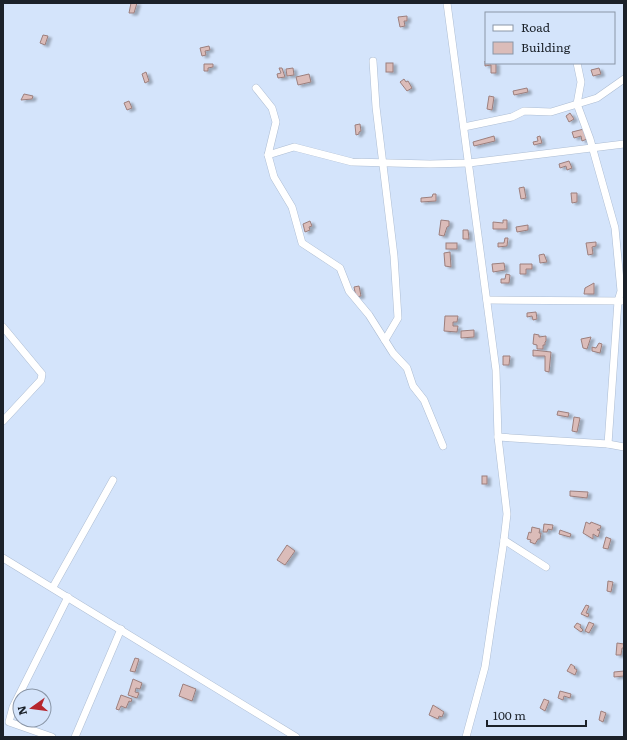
<svg xmlns="http://www.w3.org/2000/svg" width="627" height="740" viewBox="0 0 627 740" font-family="Literata,serif">
	<defs>
		<filter id="shadow"><feDropShadow dx="3.5" dy="2" stdDeviation="1" flood-color="#0004"/></filter>
	</defs>
	<rect width="100%" height="100%" fill="#d4e4fb"/>
	<g fill="#dbbcb9" stroke="#9c7f7d" filter="url(#shadow)">
		<path d="M131,3H137L134,13H129Z"/>
		<path d="M407,16V21H404L405,26L400,27L398,17Z"/>
		<path d="M43,35L48,36L45,45L40,43Z"/>
		<path d="M209,46L210,50L205,51L206,55L202,56L200,48Z"/>
		<path d="M485,61L486,63H496V73H491V65L485,66Z"/>
		<rect x="386" y="63" width="7" height="9"/>
		<path d="M204,64H213V67L208,68V71H204Z"/>
		<path d="M279,68H282L285,77L278,78L277,74L281,73Z"/>
		<path d="M293,68L294,75L287,76L286,69Z"/>
		<path d="M599,68L601,74L593,76L591,70Z"/>
		<path d="M146,72L149,81L145,83L142,74Z"/>
		<path d="M309,74L311,82L298,85L296,77Z"/>
		<path d="M404,79L406,82L408,81L412,88L407,91L400,82Z"/>
		<path d="M527,88L528,92L514,95L513,91Z"/>
		<path d="M24,94L33,96L32,99L21,100Z"/>
		<path d="M489,96L494,97L492,110L487,109Z"/>
		<path d="M129,101L132,108L127,110L124,103Z"/>
		<path d="M570,113L574,119L569,122L566,116Z"/>
		<path d="M360,124L361,131L359,132V134L356,135L355,125Z"/>
		<path d="M584,129L587,139L582,141L581,136L574,138L572,132Z"/>
		<path d="M494,136L495,141L474,146L473,142Z"/>
		<path d="M540,136L542,143L534,145L533,142L538,141L537,137Z"/>
		<path d="M569,161L572,168L567,170L566,166L560,168L559,164Z"/>
		<path d="M524,187L526,198L521,199L519,188Z"/>
		<path d="M571,193H577V202L572,203Z"/>
		<path d="M433,194H436V201L421,202V198L432,197Z"/>
		<path d="M441,220L449,221V226L447,227L444,236L439,235Z"/>
		<path d="M503,220H507V229H493V222L503,223Z"/>
		<path d="M310,221L312,226L309,227L310,230L305,232L303,224Z"/>
		<path d="M528,225V230L517,232L516,227Z"/>
		<path d="M463,230H468L469,239H463Z"/>
		<path d="M505,238H508L507,246L498,247V243H504Z"/>
		<path d="M596,242V246L592,247L593,254L588,255L586,243Z"/>
		<rect x="446" y="243" width="11" height="6"/>
		<path d="M450,252L451,267L445,266L444,253Z"/>
		<path d="M544,254L547,262L540,263L539,255Z"/>
		<path d="M504,263L505,270L493,272L492,264Z"/>
		<path d="M520,264H532V269H526V274H520Z"/>
		<path d="M506,274L510,275L509,283H501V279H505Z"/>
		<path d="M594,283V294H584L585,288Z"/>
		<path d="M359,286L361,296L356,297L354,287Z"/>
		<path d="M536,312L537,319L533,320L532,316L527,317V313Z"/>
		<path d="M445,316H458L457,322H453V326H458L457,332L444,331Z"/>
		<path d="M474,330V337L461,338V331Z"/>
		<path d="M534,334L539,335V337L546,336V341L545,342V345H543V349H537V345L533,344Z"/>
		<path d="M591,337L587,349L583,348L581,339Z"/>
		<path d="M599,343L602,344L600,353L592,351V347L596,348Z"/>
		<path d="M533,350L551,352L549,372L545,371V356H533Z"/>
		<path d="M503,356H510L509,365H503Z"/>
		<path d="M558,411L569,413L568,417L557,415Z"/>
		<path d="M574,417L580,418L577,432L572,431Z"/>
		<rect x="482" y="476" width="5" height="8"/>
		<path d="M570,491L588,492L587,498L570,496Z"/>
		<path d="M586,522L590,524L591,522L601,526L600,529H598L597,530L600,531L598,537L593,534V539L583,533Z"/>
		<path d="M544,524L553,525L552,530L548,529L547,532H543Z"/>
		<path d="M532,527L540,529L539,533H541L540,539H538L535,544L530,542L531,540L527,539L529,532L531,533Z"/>
		<path d="M560,530L571,534L570,537L559,534Z"/>
		<path d="M606,537L611,539L608,549L603,548Z"/>
		<path d="M287,545L295,551L285,565L277,560Z"/>
		<path d="M608,581L613,582L611,592L607,591Z"/>
		<path d="M586,605L589,606L586,613L589,614L588,617L581,614Z"/>
		<path d="M589,622L594,624L589,633L585,631Z"/>
		<path d="M577,623L581,625L580,627L583,630L581,632L574,627Z"/>
		<path d="M617,643L624,644V648H622L621,655H616Z"/>
		<path d="M135,658L139,659L135,672L130,671Z"/>
		<path d="M571,664L575,667L574,668L577,670L575,675L567,671Z"/>
		<path d="M624,671V676L614,677V672Z"/>
		<path d="M133,679L142,683L140,689L136,688L135,692L139,693L137,698L128,695Z"/>
		<path d="M183,684L196,689L192,701L179,696Z"/>
		<path d="M560,691L571,694L570,698L564,696L563,700L558,698Z"/>
		<path d="M121,695L132,699L131,702L129,701L126,708L121,706L119,710L116,709Z"/>
		<path d="M544,699L549,701L545,711L540,708Z"/>
		<path d="M433,705L444,712L442,717L439,716L438,719L429,715Z"/>
		<path d="M601,711L606,713L603,722L599,720Z"/>
	</g>
	<g fill="none" stroke-linecap="round" stroke-linejoin="round">
		<defs>
			<g id="minor">
				<path d="M447,3L496,370L498,437L507,514L504,540L485,667L466,737"/>
				<path d="M373,61L376,107L394,256L398,318L385,340"/>
				<path d="M577,63L581,82L577,104L590,139L615,228L621,291L618,301L608,444"/>
				<path d="M256,88L272,108L276,122L268,155L274,177L292,207L302,243L340,268L349,291L369,315L393,353L407,368L413,386L424,400L443,446"/>
				<path d="M464,127L512,117L524,111L551,112L597,98L624,79"/>
				<path d="M268,155L294,147L352,162L430,164L469,163L624,144"/>
				<path d="M487,300L624,301"/>
				<path d="M3,327L42,374L41,380L3,421"/>
				<path d="M498,437L608,444L624,447"/>
				<path d="M504,540L546,567"/>
				<path d="M3,558L296,737"/>
				<path d="M53,587L113,480"/>
				<path d="M52,737L9,722L13,707L68,597"/>
				<path d="M75,737L121,629"/>
			</g>
		</defs>
		<use href="#minor" stroke="#adbdd3" stroke-width="8"/>
		<use href="#minor" stroke="#fff" stroke-width="7"/>
	</g>
	<rect width="627" height="740" fill="none" stroke="#1b2129" stroke-width="8"/>
	<rect x="485" y="12" width="130" height="52" fill="#d4e4fb" stroke="#8a96a7"/>
	<rect x="493" y="25" width="20" height="6" fill="#ffffff" stroke="#8a96a7"/>
	<text x="521" y="32" font-size="12" fill="#1b2129">Road</text>
	<rect x="493" y="42" width="20" height="12" fill="#dbbcb9" stroke="#8a96a7"/>
	<text x="521" y="52" font-size="12" fill="#1b2129">Building</text>
	<g transform="translate(32 708) rotate(256)"><circle r="19" fill="#d4e4fb" stroke="#8a96a7"/>
	<path d="M0-3L7 15L0 10L-7 15Z" fill="#b6262d"/>
	<text y="-6" font-size="11" font-weight="bold" text-anchor="middle" fill="#1b2129">N</text>
	</g>
	<path d="M487 720v6h99v-6" fill="none" stroke="#1b2129" stroke-width="2"/>
	<text x="493" y="720" font-size="12" fill="#1b2129" stroke="#d4e4fb" stroke-width="3" paint-order="stroke">100 m</text>
</svg>
